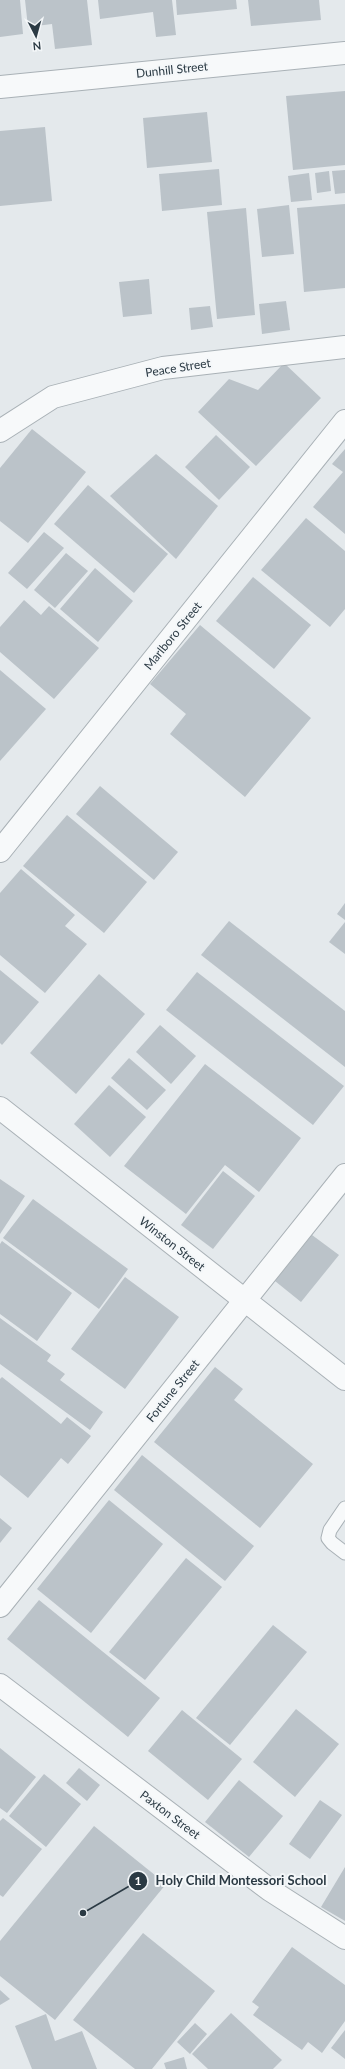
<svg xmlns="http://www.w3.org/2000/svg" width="345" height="2069" viewBox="0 0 345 2069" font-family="Lato,sans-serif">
	<rect width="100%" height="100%" fill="#e4e9ec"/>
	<g fill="#bbc3c9">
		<path d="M0,0H20L23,34L0,37Z"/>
		<path d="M25,0H87L92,45L55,49L52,24L28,27Z"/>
		<path d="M98,0H172L176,35L156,37L153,12L100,19Z"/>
		<path d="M176,0H236L237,9L177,15Z"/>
		<path d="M248,0H319L321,20L251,26Z"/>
		<path d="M345,91V165L293,170L286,96Z"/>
		<path d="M207,112L212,162L147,168L143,118Z"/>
		<path d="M45,127L52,201L0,206V131Z"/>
		<path d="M219,169L222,205L162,211L159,174Z"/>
		<path d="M345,170V193L335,194L332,171Z"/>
		<path d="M329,171L331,191L317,193L315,173Z"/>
		<path d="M309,173L312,200L291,202L288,176Z"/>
		<path d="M345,204V288L304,292L297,208Z"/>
		<path d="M289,205L294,254L262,257L257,209Z"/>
		<path d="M246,208L255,315L217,319L207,212Z"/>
		<path d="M149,279L152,314L123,317L119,282Z"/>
		<path d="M286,301L290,330L262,334L259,304Z"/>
		<path d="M210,306L213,327L191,330L189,308Z"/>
		<path d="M284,363L321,398L256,466L198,412L229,379L258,390Z"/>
		<path d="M32,429L86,472L28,543L0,521V468Z"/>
		<path d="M216,435L250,467L219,500L185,467Z"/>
		<path d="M345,449V534L313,507L343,472L332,464Z"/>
		<path d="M156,454L218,506L176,559L110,496Z"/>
		<path d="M88,485L168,554L134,593L54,524Z"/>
		<path d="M306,518L345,551V609L330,627L261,570Z"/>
		<path d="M44,532L64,548L27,589L8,573Z"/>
		<path d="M66,553L88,571L55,608L34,590Z"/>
		<path d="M95,568L133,601L98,642L60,609Z"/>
		<path d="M253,577L311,625L274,669L216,621Z"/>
		<path d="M24,600L41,615L49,606L99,648L54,699L0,652V627Z"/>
		<path d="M200,625L311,718L245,797L170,734L186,714L150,684Z"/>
		<path d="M0,670L46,709L0,761Z"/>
		<path d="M100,786L178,852L154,880L76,814Z"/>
		<path d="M67,815L147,882L104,933L23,866Z"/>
		<path d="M21,869L75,915L65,926L87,944L45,993L0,955V893Z"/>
		<path d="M345,903V920L337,914Z"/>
		<path d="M229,921L345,1011V1067L201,955Z"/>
		<path d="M345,922V954L329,942Z"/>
		<path d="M0,970L39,1002L2,1045L0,1043Z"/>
		<path d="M197,972L344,1086L313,1125L166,1010Z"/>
		<path d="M99,974L145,1014L76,1094L30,1053Z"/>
		<path d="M160,1025L196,1056L171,1084L136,1052Z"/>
		<path d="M129,1058L166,1090L147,1110L111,1078Z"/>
		<path d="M205,1064L301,1138L259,1192L225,1165L186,1214L124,1166Z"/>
		<path d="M109,1085L146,1117L110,1157L74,1124Z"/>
		<path d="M223,1171L255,1196L213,1249L181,1225Z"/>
		<path d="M0,1179L25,1196L0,1234Z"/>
		<path d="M33,1199L128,1269L99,1309L3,1238Z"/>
		<path d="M312,1235L339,1255L301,1302L275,1281Z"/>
		<path d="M2,1241L72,1293L37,1341L0,1314V1244Z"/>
		<path d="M125,1277L179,1317L125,1389L71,1349Z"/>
		<path d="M0,1318L51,1355L47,1361L65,1374L60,1380L103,1412L90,1430L0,1364Z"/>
		<path d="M215,1367L243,1389L234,1400L313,1464L260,1528L154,1442Z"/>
		<path d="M2,1377L61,1424L67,1417L91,1436L68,1464L61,1458L28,1498L0,1475V1379Z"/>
		<path d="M142,1455L254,1546L225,1581L114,1490Z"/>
		<path d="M109,1500L163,1544L91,1633L37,1589Z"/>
		<path d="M0,1518L12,1528L0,1543Z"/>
		<path d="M186,1558L222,1587L145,1680L109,1652Z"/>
		<path d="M39,1600L160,1698L128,1737L7,1639Z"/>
		<path d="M273,1625L307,1652L230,1745L196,1718Z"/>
		<path d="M296,1709L339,1744L295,1797L253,1762Z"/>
		<path d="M182,1710L242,1759L208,1800L148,1751Z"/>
		<path d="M0,1748L36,1777L7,1813L0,1808Z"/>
		<path d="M79,1768L100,1785L87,1801L66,1783Z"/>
		<path d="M44,1774L81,1804L46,1847L9,1816Z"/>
		<path d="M239,1780L283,1816L249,1857L205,1822Z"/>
		<path d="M320,1800L342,1815L310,1859L289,1844Z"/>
		<path d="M3,1818L42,1849L3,1897L0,1895V1821Z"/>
		<path d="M94,1826L166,1884L55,2020L0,1976V1941Z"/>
		<path d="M345,1867V1921L321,1907Z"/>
		<path d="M143,1933L215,1991L152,2069H135L73,2020Z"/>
		<path d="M292,1947L345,1985V2021L322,2053L308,2042L302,2050L253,2015L259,2007L252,2002Z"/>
		<path d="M0,1990L10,1999L0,2005Z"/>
		<path d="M231,2013L282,2060L273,2069H208L192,2054Z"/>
		<path d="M46,2014L55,2041L82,2031L97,2069H32L15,2026Z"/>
		<path d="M195,2023L207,2034L190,2054L177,2042Z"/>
		<path d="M345,2030V2059L331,2048Z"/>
		<path d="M184,2057L187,2069H166L164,2063Z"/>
	</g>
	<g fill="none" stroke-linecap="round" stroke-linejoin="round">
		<defs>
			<path id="lane" d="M345,1508L330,1530L328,1538L332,1543L345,1553"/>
			<g id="street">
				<path d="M0,87L345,53"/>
				<path d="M0,431L53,397L163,368L345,347"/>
				<path d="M0,851L345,421"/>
				<path d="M0,1108L345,1379"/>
				<path d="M0,1606L345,1175"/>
				<path d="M0,1685L270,1890L345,1938"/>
			</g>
		</defs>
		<use href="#lane" stroke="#a9b1b6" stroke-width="15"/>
		<use href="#street" stroke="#a9b1b6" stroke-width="24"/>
		<use href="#lane" stroke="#f7f9fa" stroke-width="13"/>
		<use href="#street" stroke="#f7f9fa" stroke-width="22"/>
	</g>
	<g text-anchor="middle" stroke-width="4" stroke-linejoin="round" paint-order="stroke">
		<g font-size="12" fill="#2b3a44" stroke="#f4f7f9">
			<text transform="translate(172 70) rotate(-6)" y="4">Dunhill Street</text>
			<text transform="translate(178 368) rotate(-9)" y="4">Peace Street</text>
			<text transform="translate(173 636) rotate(-51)" y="4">Marlboro Street</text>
			<text transform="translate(172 1244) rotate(38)" y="4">Winston Street</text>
			<text transform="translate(173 1391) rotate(-51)" y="4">Fortune Street</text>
			<text transform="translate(170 1815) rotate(37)" y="4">Paxton Street</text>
		</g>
	</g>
	<path fill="none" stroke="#2b3a44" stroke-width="1.5" d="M83 1913L138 1881"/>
	<g fill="#2b3a44" stroke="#f4f7f9" stroke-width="1.5">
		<circle cx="83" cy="1913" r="4"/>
		<circle cx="138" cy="1881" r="10"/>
	</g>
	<g font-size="12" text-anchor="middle" font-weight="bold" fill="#fff">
		<text x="138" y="1885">1</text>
	</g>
	<g font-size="13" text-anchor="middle" font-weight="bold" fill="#2b3a44" stroke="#f4f7f9" stroke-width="4" stroke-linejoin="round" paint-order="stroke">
		<text x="241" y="1885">Holy Child Montessori School</text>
	</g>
	<g transform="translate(36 36) rotate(174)" stroke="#f4f7f9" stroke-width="3" paint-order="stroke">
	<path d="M0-3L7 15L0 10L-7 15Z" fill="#2b3a44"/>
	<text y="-6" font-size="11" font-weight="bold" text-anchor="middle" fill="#2b3a44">N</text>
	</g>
</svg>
